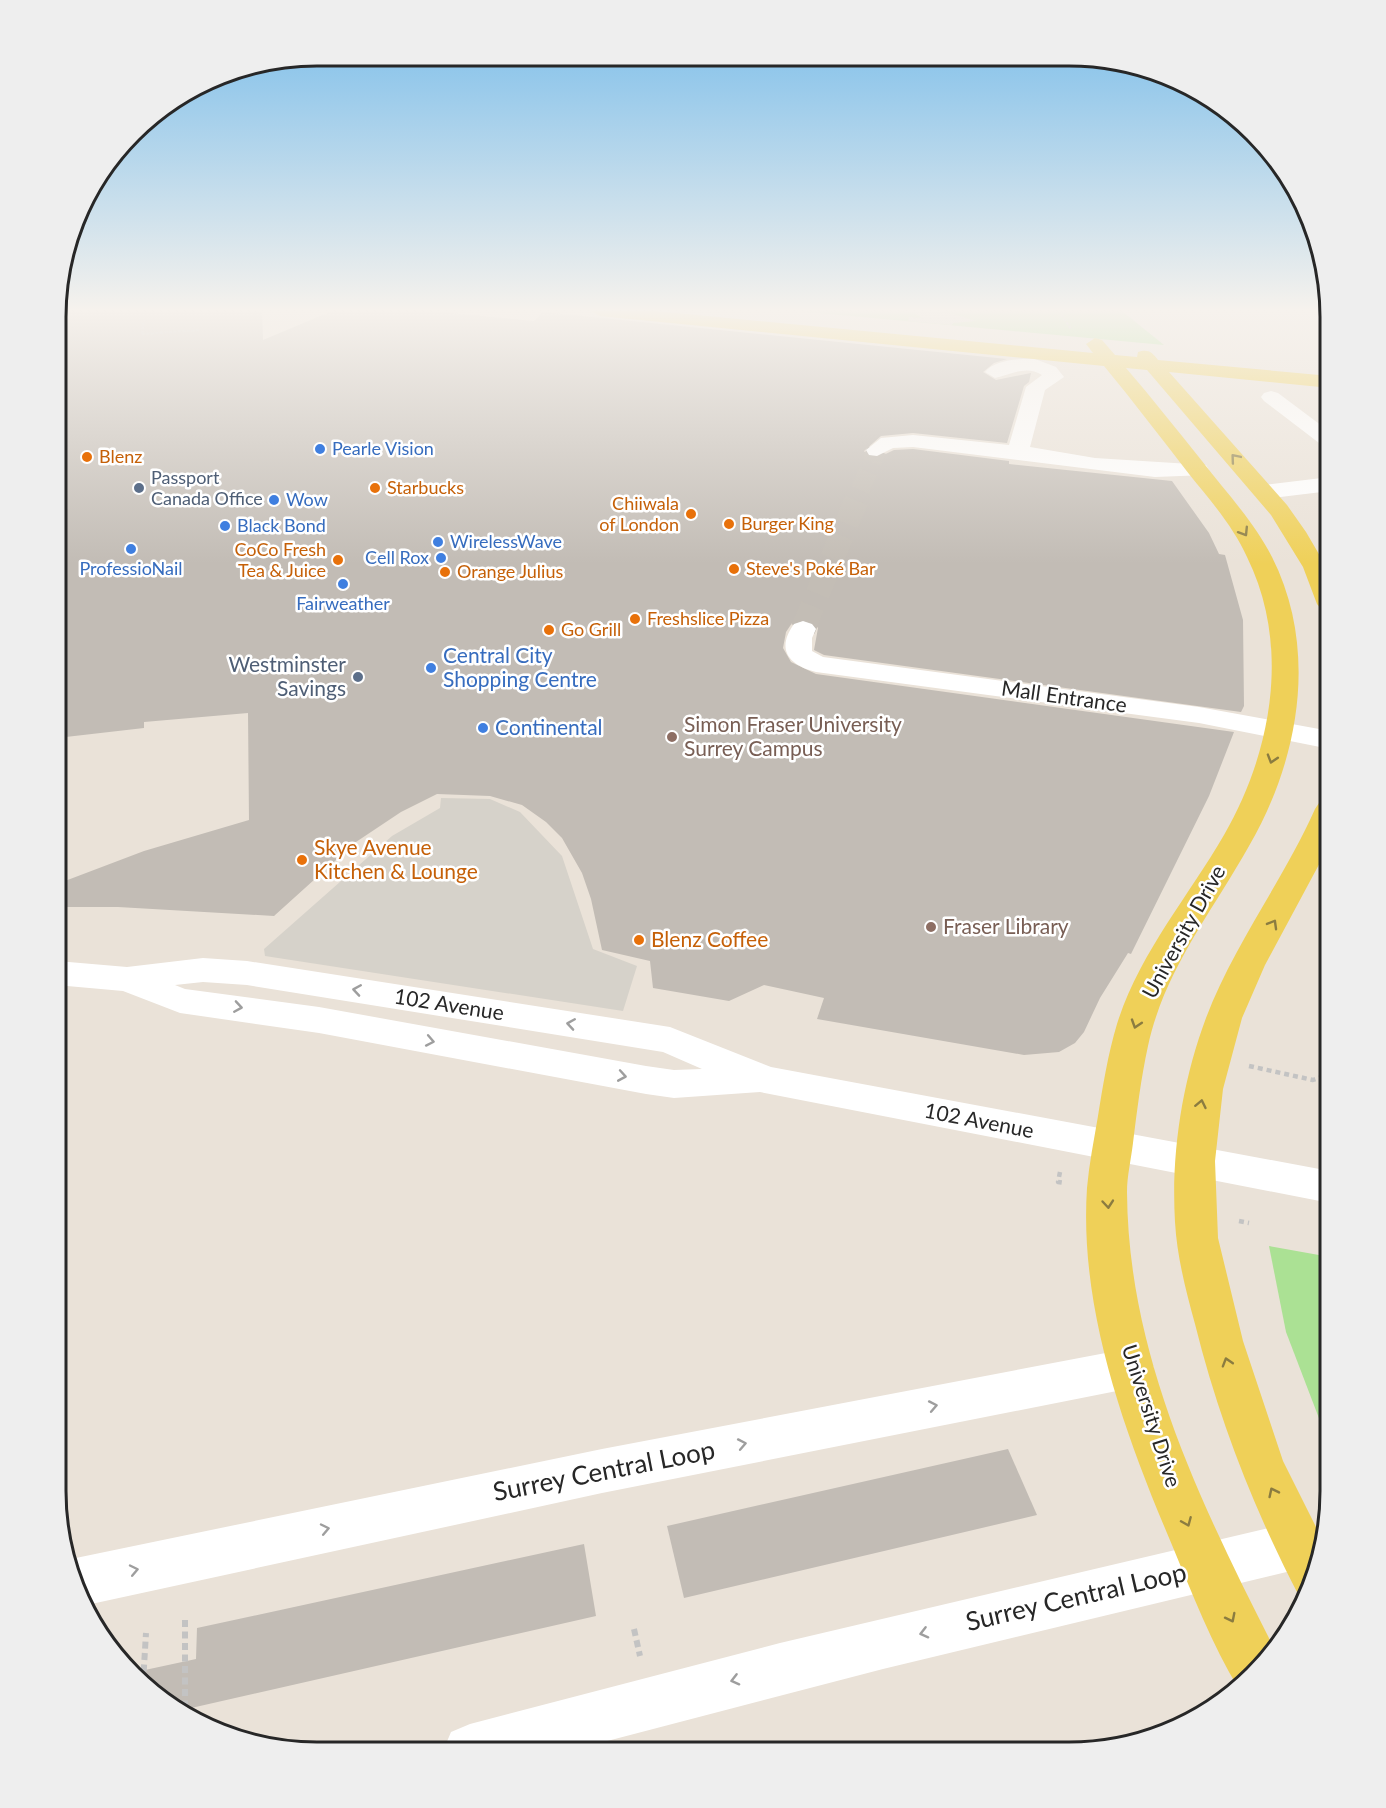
<svg xmlns="http://www.w3.org/2000/svg" width="1386" height="1808" viewBox="0 0 1386 1808" font-family="Lato,sans-serif">
	<rect width="100%" height="100%" fill="#eae2d8"/>
	<g fill="#abe194">
		<path d="M797,311H1122L1164,345Z"/>
		<path d="M1269,1246L1330,1257V1447L1286,1332Z"/>
	</g>
	<g fill="#d6d2ca">
		<path d="M903,311H943L976,321L953,323L952,325L908,321L909,317L922,318L915,313Z"/>
		<path d="M441,798L490,799L520,812L562,856L593,949L637,966L623,1011L265,956L264,949L392,836L440,808Z"/>
	</g>
	<g fill="#c2bcb5">
		<path d="M58,311H262L263,340L332,311H432L534,321L543,312L1007,359L994,363L983,372L996,380L1031,373L1029,382L1024,386L1007,443L913,433L881,436L864,451L869,457L877,458L894,450L913,449L1009,461V464L1172,481L1209,533L1219,554L1225,555L1243,620L1244,706L1241,712L824,655L814,650L818,628L813,622L804,619L792,623L786,632L783,648L791,662L816,674L1234,732L1209,796L1131,954L1128,953L1100,998L1084,1032L1075,1043L1059,1052L1024,1055L817,1019L824,998L764,985L729,1001L653,988L650,961L602,950L591,899L582,873L562,838L546,822L522,805L490,796L437,794L401,812L356,842L274,916L118,907H57V884L144,851L249,820L248,713L144,722V728L57,738Z"/>
		<path d="M1008,1449L1037,1515L684,1598L667,1526Z"/>
		<path d="M584,1544L596,1616L178,1711L131,1673L196,1659L197,1628Z"/>
	</g>
	<g fill="none" stroke-linecap="round" stroke-linejoin="round">
		<path stroke="#c3bdb5" stroke-width="20" stroke-dasharray="20 10" stroke-linecap="butt" d="M860,490L877,450"/>
		<path stroke="#c3bdb5" stroke-width="25" stroke-dasharray="25 13" stroke-linecap="butt" d="M803,629L861,489"/>
		<g stroke="#c3c3c3" stroke-width="2" stroke-dasharray="3 1.5" stroke-linecap="butt">
			<path d="M924,311L939,314"/>
			<path d="M1059,311L1071,329"/>
			<path d="M142,334L200,330"/>
			<path d="M142,334L144,320"/>
		</g>
		<g stroke="#c3c3c3" stroke-width="4.5" stroke-dasharray="5 4" stroke-linecap="butt">
			<path d="M1249,1066L1313,1080L1330,1074"/>
			<path d="M1060,1172L1058,1182L1065,1183"/>
			<path d="M1239,1221L1249,1223"/>
		</g>
		<g stroke="#c3c3c3" stroke-width="6" stroke-dasharray="7 4.5" stroke-linecap="butt">
			<path d="M185,1620V1714"/>
			<path d="M634,1629L640,1656"/>
			<path d="M143,1683L146,1633"/>
		</g>
		<g fill="#fff" fill-rule="evenodd">
			<path d="M1035,359L1056,367L1064,377L1045,390L1030,447L1095,458L1206,465L1209,470L1206,475L1155,477L913,447L893,448L877,456L869,455L866,450L881,438L913,435L1009,445L1026,387L1042,375C1027,365 1011,374 995,378L985,372C994,360 1021,358 1035,359Z"/>
			<path d="M1271,391L1278,393L1330,432V448L1323,446L1264,401L1261,397L1264,393Z"/>
			<path d="M1330,477V491L1264,499L1256,497L1253,492L1256,487L1264,485Z"/>
			<path d="M803,621L812,624L816,629L812,638V651L823,657L1199,707L1330,731V749L1199,723L816,672C788,665 776,649 794,624Z"/>
			<path d="M203,958L247,961L670,1027L771,1067L1330,1171V1203L760,1092L674,1098L646,1094L319,1033L180,1013L123,991L56,985L57,961L127,967ZM203,982L247,985L663,1052L702,1069L674,1070L646,1066L319,1007L185,989L175,985Z"/>
			<path d="M1132,1348L1148,1354L1154,1368L1148,1382L1132,1388L602,1493L82,1606L71,1559L602,1449Z"/>
			<path d="M1299,1521L1317,1528L1323,1543L1317,1562L1299,1569L883,1669L569,1751H443L451,1732L470,1724L780,1643Z"/>
		</g>
		<g fill="#efd058" fill-rule="evenodd">
			<path d="M591,311H655L1093,353L1086,344L1095,338L1102,340L1115,355L1137,357L1138,352C1148,349 1152,352 1158,360L1330,376V388L1169,372L1287,505L1306,532L1330,573V612L1321,609L1317,604L1303,567L1271,515L1147,370L1126,368C1152,398 1177,430 1202,461C1226,492 1254,522 1272,557C1319,650 1299,760 1249,846C1212,912 1164,971 1148,1046C1141,1078 1137,1111 1133,1143C1131,1160 1127,1176 1127,1192C1128,1357 1202,1506 1275,1650L1239,1689C1212,1645 1192,1593 1172,1545C1125,1434 1079,1310 1087,1188C1089,1164 1094,1140 1098,1116C1103,1085 1108,1054 1117,1024C1139,954 1188,897 1224,835C1272,752 1291,646 1247,557C1233,526 1210,500 1189,474C1161,438 1133,401 1104,366L600,316Z"/>
			<path d="M1330,800V844L1265,965L1242,1018L1223,1089L1215,1161L1218,1238L1243,1341L1283,1461L1323,1541L1317,1576L1306,1598L1298,1594C1253,1507 1219,1420 1195,1324C1186,1291 1177,1257 1175,1222C1171,1154 1182,1082 1206,1018C1234,944 1283,881 1315,809L1319,803Z"/>
		</g>
	</g>
	<defs><path id="oneway-chevron" d="M-2-3.5L2.5 0L-2 3.5" fill="none" stroke-width="1.6" stroke-linecap="round" stroke-linejoin="round" transform="scale(1.5)"/></defs>
	<g stroke="#8b7c40">
		<use href="#oneway-chevron" transform="translate(1235 458) rotate(-130)"/>
		<use href="#oneway-chevron" transform="translate(1244 532) rotate(58)"/>
		<use href="#oneway-chevron" transform="translate(1272 759) rotate(107)"/>
		<use href="#oneway-chevron" transform="translate(1273 924) rotate(-60)"/>
		<use href="#oneway-chevron" transform="translate(1136 1024) rotate(108)"/>
		<use href="#oneway-chevron" transform="translate(1201 1104) rotate(-78)"/>
		<use href="#oneway-chevron" transform="translate(1108 1204) rotate(85)"/>
		<use href="#oneway-chevron" transform="translate(1227 1362) rotate(-107)"/>
		<use href="#oneway-chevron" transform="translate(1273 1492) rotate(-116)"/>
		<use href="#oneway-chevron" transform="translate(1187 1522) rotate(67)"/>
		<use href="#oneway-chevron" transform="translate(1231 1618) rotate(63)"/>
	</g>
	<g stroke="#9e9e9e">
		<use href="#oneway-chevron" transform="translate(357 990) rotate(-171)"/>
		<use href="#oneway-chevron" transform="translate(238 1007) rotate(9)"/>
		<use href="#oneway-chevron" transform="translate(571 1024) rotate(-171)"/>
		<use href="#oneway-chevron" transform="translate(430 1041) rotate(11)"/>
		<use href="#oneway-chevron" transform="translate(622 1076) rotate(10)"/>
		<use href="#oneway-chevron" transform="translate(933 1406) rotate(-11)"/>
		<use href="#oneway-chevron" transform="translate(742 1444) rotate(-11)"/>
		<use href="#oneway-chevron" transform="translate(325 1529) rotate(-12)"/>
		<use href="#oneway-chevron" transform="translate(134 1570) rotate(-12)"/>
		<use href="#oneway-chevron" transform="translate(924 1633) rotate(166)"/>
		<use href="#oneway-chevron" transform="translate(735 1680) rotate(166)"/>
	</g>
	<linearGradient id="sky" x2="0" y2="1"><stop stop-color="#75bbea"/><stop offset="0.55" stop-color="#f6f2ed"/><stop offset="1" stop-color="#f6f2ed" stop-opacity="0"/></linearGradient>
	<rect width="1386" height="564" fill="url(#sky)"/>
	<g fill="#3f7fe0" stroke="#fff" stroke-width="2">
		<circle cx="320" cy="449" r="6"/>
		<circle cx="274" cy="500" r="6"/>
		<circle cx="225" cy="526" r="6"/>
		<circle cx="438" cy="542" r="6"/>
		<circle cx="131" cy="549" r="6"/>
		<circle cx="441" cy="558" r="6"/>
		<circle cx="343" cy="584" r="6"/>
		<circle cx="431" cy="668" r="6"/>
		<circle cx="483" cy="728" r="6"/>
	</g>
	<g fill="#e8710a" stroke="#fff" stroke-width="2">
		<circle cx="87" cy="457" r="6"/>
		<circle cx="375" cy="488" r="6"/>
		<circle cx="691" cy="514" r="6"/>
		<circle cx="729" cy="524" r="6"/>
		<circle cx="338" cy="560" r="6"/>
		<circle cx="734" cy="569" r="6"/>
		<circle cx="445" cy="572" r="6"/>
		<circle cx="635" cy="619" r="6"/>
		<circle cx="549" cy="630" r="6"/>
		<circle cx="302" cy="860" r="6"/>
		<circle cx="639" cy="940" r="6"/>
	</g>
	<g fill="#5c6f8a" stroke="#fff" stroke-width="2">
		<circle cx="139" cy="488" r="6"/>
		<circle cx="358" cy="677" r="6"/>
	</g>
	<g fill="#8d6e63" stroke="#fff" stroke-width="2">
		<circle cx="672" cy="737" r="6"/>
		<circle cx="931" cy="927" r="6"/>
	</g>
	<g text-anchor="middle" stroke-width="5" stroke-linejoin="round" paint-order="stroke">
		<g font-size="18" fill="#366cbe" stroke="#fff" text-anchor="start">
			<text x="332" y="455">Pearle Vision</text>
			<text x="286" y="506">Wow</text>
			<text x="237" y="532">Black Bond</text>
			<text x="450" y="548">WirelessWave</text>
			<text x="429" y="564" text-anchor="end">Cell Rox</text>
			<text x="131" y="575" text-anchor="middle">ProfessioNail</text>
			<text x="343" y="610" text-anchor="middle">Fairweather</text>
		</g>
		<g font-size="18" fill="#c56008" stroke="#fff" text-anchor="start">
			<text x="99" y="463">Blenz</text>
			<text x="387" y="494">Starbucks</text>
			<text x="679" y="510" text-anchor="end">Chiiwala<tspan x="679" dy="21">of London</tspan></text>
			<text x="741" y="530">Burger King</text>
			<text x="326" y="556" text-anchor="end">CoCo Fresh<tspan x="326" dy="21">Tea &amp; Juice</tspan></text>
			<text x="746" y="575">Steve's Poké Bar</text>
			<text x="457" y="578">Orange Julius</text>
			<text x="647" y="625">Freshslice Pizza</text>
			<text x="561" y="636">Go Grill</text>
		</g>
		<g font-size="18" fill="#4e5e75" stroke="#fff" text-anchor="start">
			<text x="151" y="484">Passport<tspan x="151" dy="21">Canada Office</tspan></text>
		</g>
		<g font-size="21" fill="#366cbe" stroke="#fff" text-anchor="start">
			<text x="443" y="663">Central City<tspan x="443" dy="24">Shopping Centre</tspan></text>
			<text x="495" y="735">Continental</text>
		</g>
		<g font-size="21" fill="#4e5e75" stroke="#fff" text-anchor="end">
			<text x="346" y="672">Westminster<tspan x="346" dy="24">Savings</tspan></text>
		</g>
		<g font-size="21" fill="#272727" stroke="#fff">
			<text transform="translate(1064 697) rotate(8)" y="7">Mall Entrance</text>
			<text transform="translate(1184 932) rotate(-61)" y="7">University Drive</text>
			<text transform="translate(449 1005) rotate(9)" y="7">102 Avenue</text>
			<text transform="translate(979 1121) rotate(11)" y="7">102 Avenue</text>
			<text transform="translate(1151 1416) rotate(72)" y="7">University Drive</text>
		</g>
		<g font-size="21" fill="#785e54" stroke="#fff" text-anchor="start">
			<text x="684" y="732">Simon Fraser University<tspan x="684" dy="24">Surrey Campus</tspan></text>
			<text x="943" y="934">Fraser Library</text>
		</g>
		<g font-size="21" fill="#c56008" stroke="#fff" text-anchor="start">
			<text x="314" y="855">Skye Avenue<tspan x="314" dy="24">Kitchen &amp; Lounge</tspan></text>
			<text x="651" y="947">Blenz Coffee</text>
		</g>
		<g font-size="26" fill="#272727" stroke="#fff">
			<text transform="translate(604 1471) rotate(-11)" y="9">Surrey Central Loop</text>
			<text transform="translate(1076 1597) rotate(-13)" y="9">Surrey Central Loop</text>
		</g>
	</g>
	<path d="M0 0H1386V1808H0ZM317 66H1069A251 251 0 0 1 1320 317V1491A251 251 0 0 1 1069 1742H317A251 251 0 0 1 66 1491V317A251 251 0 0 1 317 66Z" fill="#eee" fill-rule="evenodd"/>
	<path fill="none" stroke="#272727" stroke-width="3" d="M317 66H1069A251 251 0 0 1 1320 317V1491A251 251 0 0 1 1069 1742H317A251 251 0 0 1 66 1491V317A251 251 0 0 1 317 66Z"/>
</svg>
